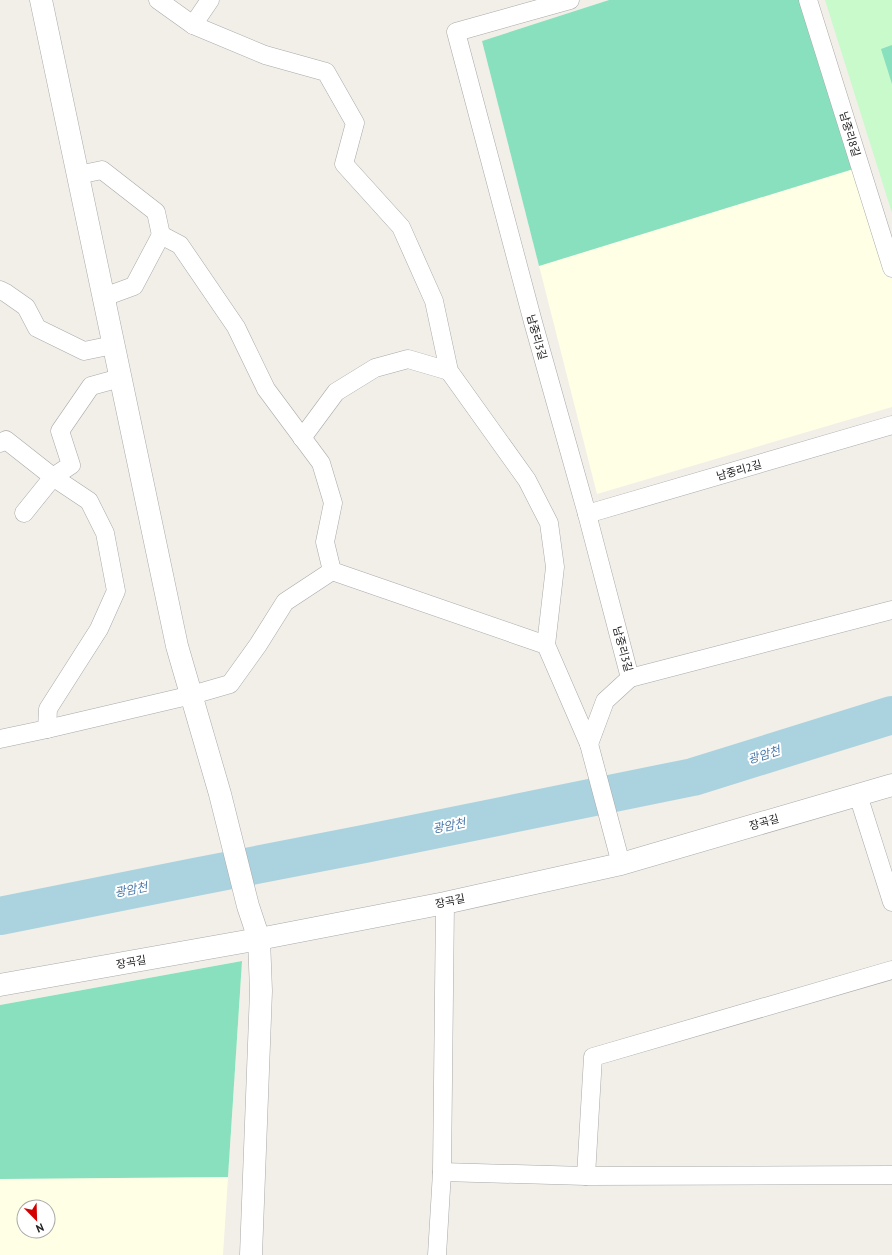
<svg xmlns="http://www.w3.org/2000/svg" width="892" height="1255" viewBox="0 0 892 1255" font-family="'PT Sans','Noto Sans KR',sans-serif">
	<rect width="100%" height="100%" fill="#f2efe9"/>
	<g fill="#ffffe5" fill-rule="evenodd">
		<path d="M609,0H802L860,167L892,279V407L597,494L482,41Z"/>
		<path d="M242,961L223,1255H0V1005ZM24,1207H48V1231H24Z"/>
	</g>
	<path fill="#c8facc" d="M825,0H892V213Z"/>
	<g fill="#88e0be">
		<path d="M609,0H802L860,167L539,266L482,41Z"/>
		<path d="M892,45V84L881,49Z"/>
		<path d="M242,961L228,1177L0,1179V1005Z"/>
	</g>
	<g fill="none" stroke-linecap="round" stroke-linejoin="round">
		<path stroke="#aad3df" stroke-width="38" d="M0,916L195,877L364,844L693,777L892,715"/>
		<defs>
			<g id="minor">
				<path d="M158,0L193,25L265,55L326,72L355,123L344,164L401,227L434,301L449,371L527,480L549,523L555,567L546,645"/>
				<path d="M570,0L456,32L533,322L587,514L630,678L605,701L589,744"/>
				<path d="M808,0L892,268"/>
				<path d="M193,25L210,0"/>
				<path d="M78,175L102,170L156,212L161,235"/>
				<path d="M0,290L6,293L26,307L37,328L84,351L113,345"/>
				<path d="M104,297L134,286L161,235L180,245L236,327L266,389L321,463L333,503L325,542L332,571"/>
				<path d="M302,438L336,392L375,368L408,359L449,371"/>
				<path d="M0,443L6,440L53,477L89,501L105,533L116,591L99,629L48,709L47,729L0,739"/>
				<path d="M24,513L53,477L71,465L60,431L91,386L120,378"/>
				<path d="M587,514L892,425"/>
				<path d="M630,678L892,610"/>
				<path d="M47,729L192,695L230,684L258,645L285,602L332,571L546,645L589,744L621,864"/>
				<path d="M858,795L892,902"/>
				<path d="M442,1172L586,1176L892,1175"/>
				<path d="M586,1176L593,1057L892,970"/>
				<path d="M437,1255L442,1172L445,903"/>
			</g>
			<g id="tertiary">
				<path d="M41,0L177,646L220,794L248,906L259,939L261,991L251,1255"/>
				<path d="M0,985L259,939L445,903L621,864L892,785"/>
			</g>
		</defs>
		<use href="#minor" stroke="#a9a9a9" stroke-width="19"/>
		<use href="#tertiary" stroke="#a9a9a9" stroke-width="23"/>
		<use href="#minor" stroke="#fff" stroke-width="18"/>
		<use href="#tertiary" stroke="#fff" stroke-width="22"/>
	</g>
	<g text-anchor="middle" stroke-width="4" stroke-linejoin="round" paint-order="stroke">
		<g font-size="11" fill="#222" stroke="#fff">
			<text transform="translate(850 134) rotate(73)" y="4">남중리8길</text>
			<text transform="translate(537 337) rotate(74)" y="4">남중리3길</text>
			<text transform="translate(739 470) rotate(-16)" y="4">남중리2길</text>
			<text transform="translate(623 649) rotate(75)" y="4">남중리3길</text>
			<text transform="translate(764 822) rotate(-16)" y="4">장곡길</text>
			<text transform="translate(450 901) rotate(-12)" y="4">장곡길</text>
			<text transform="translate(131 962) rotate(-10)" y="4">장곡길</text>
		</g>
		<g font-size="12" font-style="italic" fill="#4a7aab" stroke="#fff">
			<text transform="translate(764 755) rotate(-17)" y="4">광암천</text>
			<text transform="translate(449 826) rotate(-11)" y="4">광암천</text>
			<text transform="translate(131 890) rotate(-11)" y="4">광암천</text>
		</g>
	</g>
	<g transform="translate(36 1219) rotate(157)"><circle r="19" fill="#ffffff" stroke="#a7a7a7"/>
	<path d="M0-3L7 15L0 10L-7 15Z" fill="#d40000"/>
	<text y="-6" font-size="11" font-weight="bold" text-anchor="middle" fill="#222222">N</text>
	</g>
</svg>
